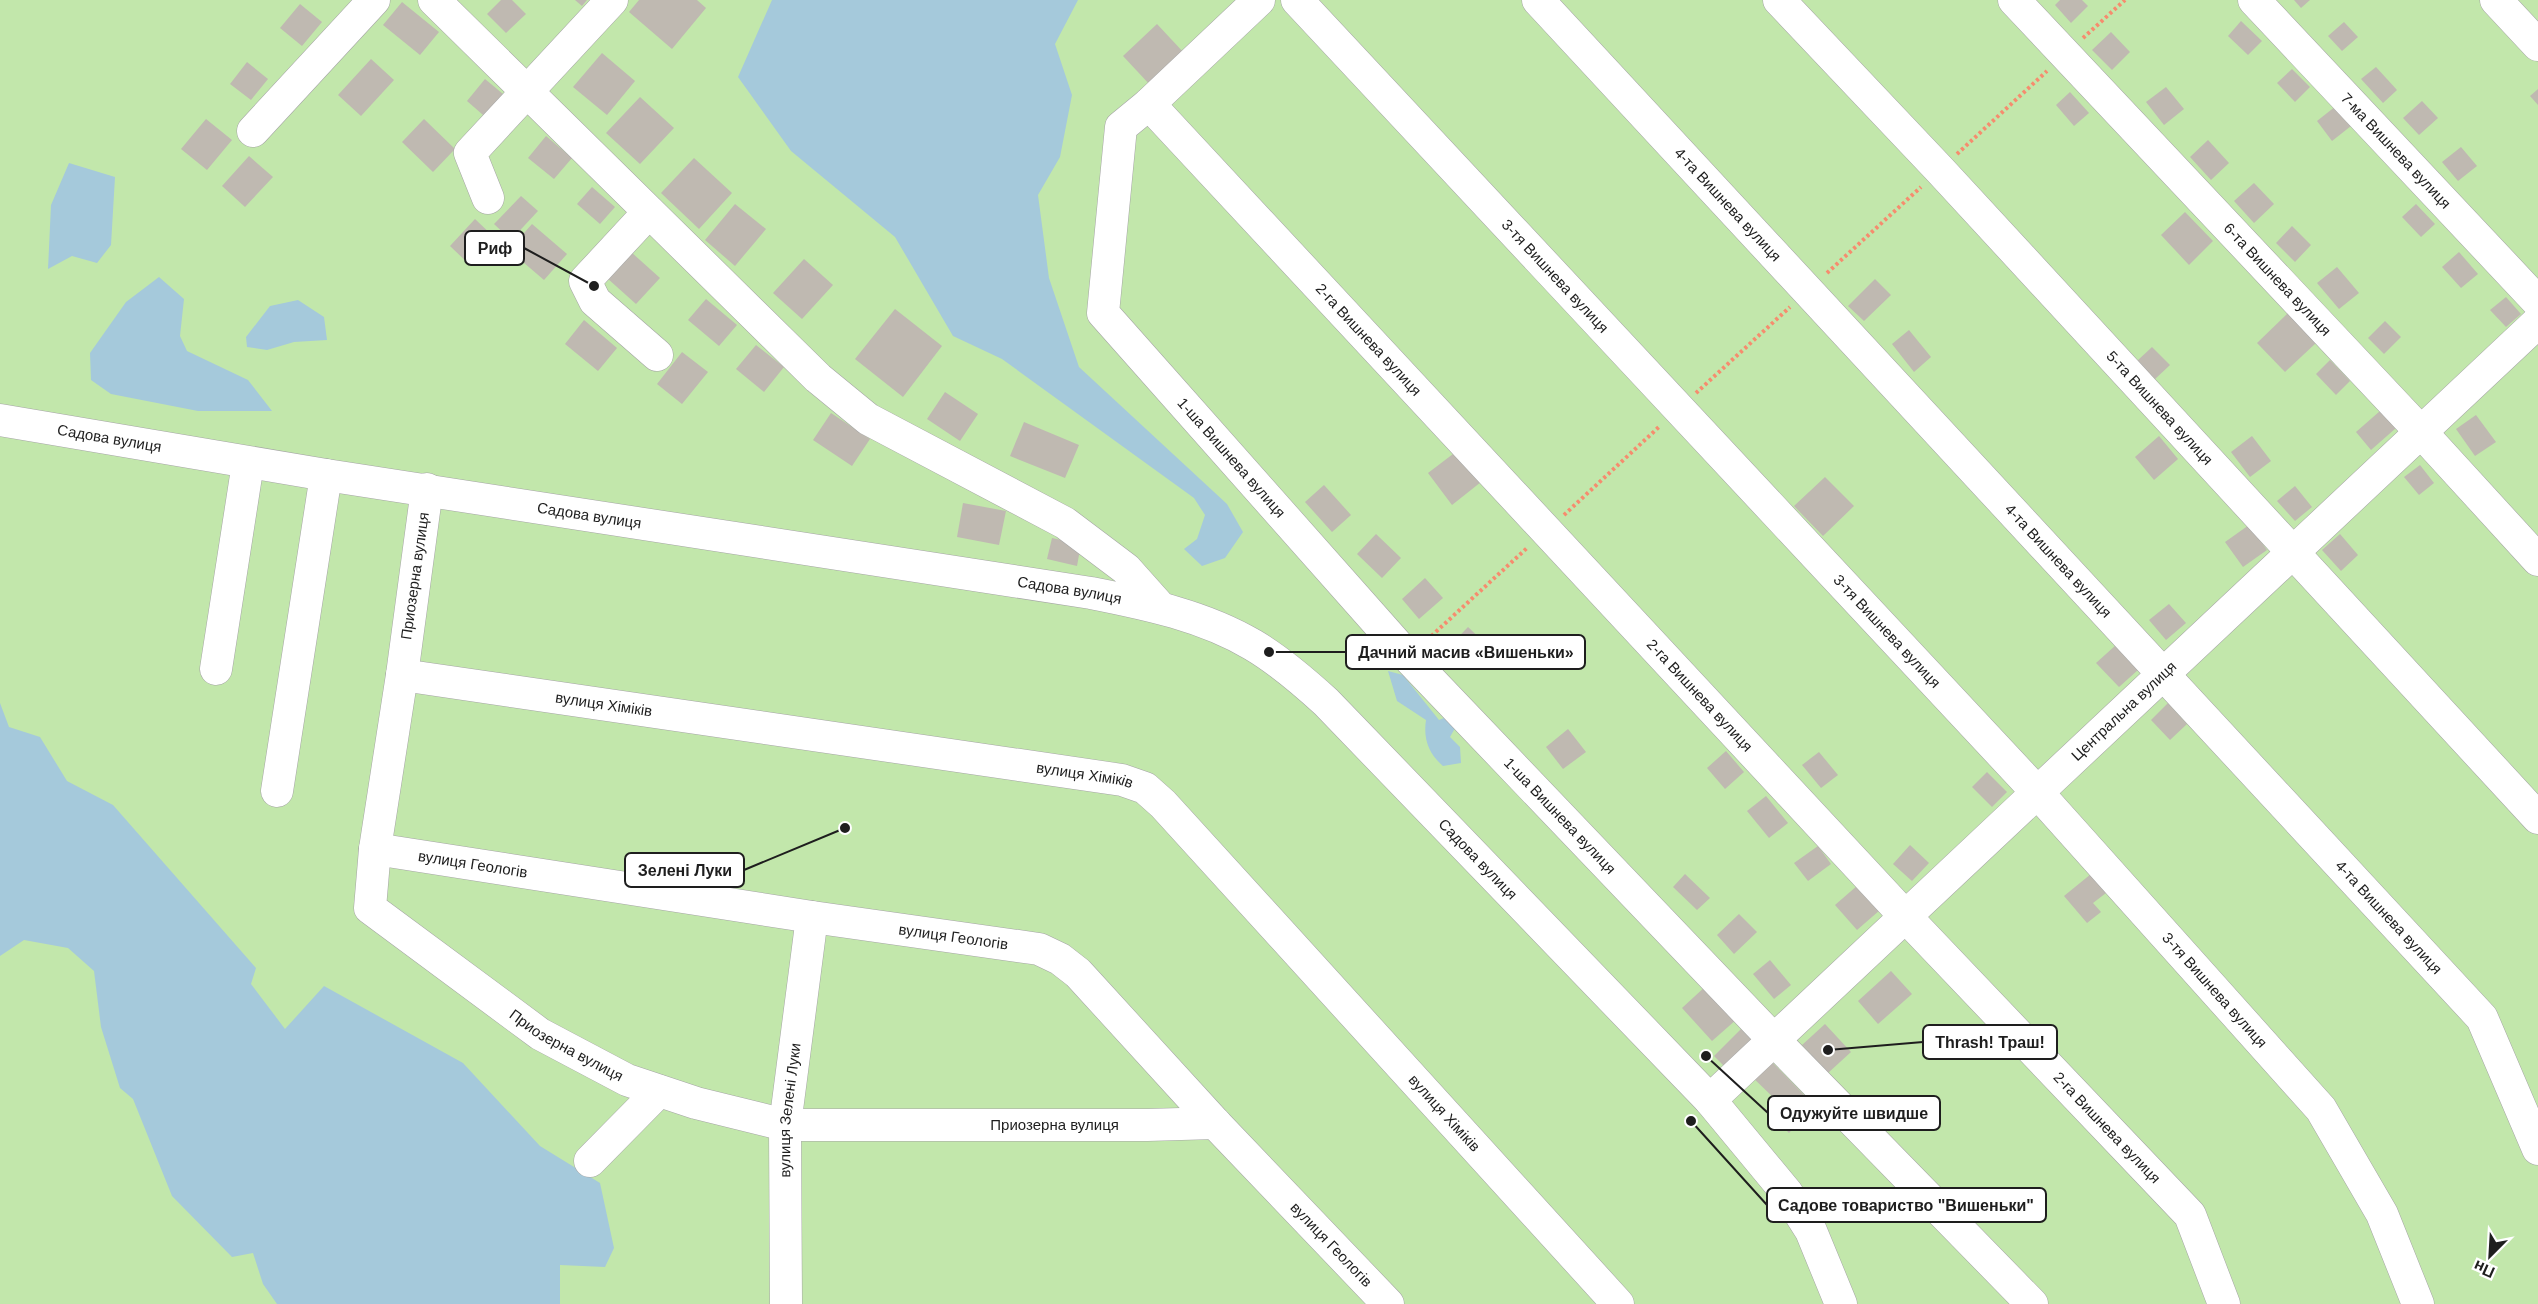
<svg xmlns="http://www.w3.org/2000/svg" width="2538" height="1304" viewBox="0 0 2538 1304" font-family="Helvetica,sans-serif">
	<rect width="100%" height="100%" fill="#efece4"/>
	<rect fill="#c2e7ab" x="0" y="0" width="2538" height="1304"/>
	<g fill="#a5c9db">
		<path d="M772,0H1078L1055,44L1072,95L1060,157L1038,195L1049,278L1079,367L1227,504L1243,532L1225,558L1202,566L1184,549L1197,539L1205,515L1194,498L1002,359L953,336L895,237L791,151L738,77Z"/>
		<path d="M69,163L115,177L111,245L97,263L72,256L48,269L51,205Z"/>
		<path d="M159,277L184,299L180,336L187,351L248,380L272,411H198L111,394L91,380L90,353L126,302Z"/>
		<path d="M298,300L324,317L327,340L294,342L267,350L247,347L246,337L270,306Z"/>
		<path d="M1388,671L1403,675L1439,720L1451,715L1459,721L1450,737L1460,747L1461,763L1443,766C1429,754 1423,739 1426,720L1397,701Z"/>
		<path d="M0,703L9,727L40,737L67,781L113,805L256,968L251,984L285,1029L324,986L463,1063L540,1146L600,1183L614,1248L605,1267L560,1265V1304H277L263,1284L253,1253L232,1257L172,1196L133,1099L120,1088L101,1027L94,971L68,948L24,940L0,956Z"/>
	</g>
	<g fill="#bfb9b1">
		<path d="M501,0H512L526,14L506,33L487,14Z"/>
		<path d="M575,0H587L582,6Z"/>
		<path d="M639,0H697L706,8L672,49L629,12Z"/>
		<path d="M2060,0H2082L2088,6L2071,23L2055,5Z"/>
		<path d="M2294,0H2310L2301,8Z"/>
		<path d="M402,2L439,32L420,55L383,25Z"/>
		<path d="M300,4L322,22L302,46L280,28Z"/>
		<path d="M2241,21L2262,41L2248,55L2228,36Z"/>
		<path d="M2344,22L2358,37L2342,51L2328,36Z"/>
		<path d="M1157,24L1185,54L1151,86L1123,56Z"/>
		<path d="M2111,32L2130,52L2112,70L2092,50Z"/>
		<path d="M602,53L635,81L607,115L573,87Z"/>
		<path d="M371,59L394,80L361,116L338,95Z"/>
		<path d="M247,62L268,79L251,100L230,84Z"/>
		<path d="M2376,67L2397,90L2383,103L2361,79Z"/>
		<path d="M2292,69L2310,87L2295,102L2277,83Z"/>
		<path d="M485,79L509,99L490,121L467,101Z"/>
		<path d="M2166,87L2184,109L2164,125L2146,102Z"/>
		<path d="M2538,89V105L2530,96Z"/>
		<path d="M2070,92L2089,113L2074,126L2056,105Z"/>
		<path d="M640,97L674,128L640,164L606,133Z"/>
		<path d="M2422,101L2438,118L2419,135L2403,118Z"/>
		<path d="M2336,106L2351,126L2332,141L2317,121Z"/>
		<path d="M206,119L232,140L207,170L181,149Z"/>
		<path d="M424,119L455,149L433,172L402,142Z"/>
		<path d="M546,136L572,158L554,179L528,158Z"/>
		<path d="M2208,140L2229,163L2211,180L2190,157Z"/>
		<path d="M2461,147L2477,166L2458,181L2442,162Z"/>
		<path d="M249,156L273,177L245,207L222,186Z"/>
		<path d="M694,158L732,193L699,229L661,193Z"/>
		<path d="M2254,183L2274,204L2254,223L2234,201Z"/>
		<path d="M592,187L615,207L600,224L577,204Z"/>
		<path d="M521,196L538,211L511,240L494,224Z"/>
		<path d="M735,204L766,229L735,266L705,240Z"/>
		<path d="M2416,204L2435,224L2421,237L2402,217Z"/>
		<path d="M2185,212L2213,241L2189,265L2161,235Z"/>
		<path d="M475,219L496,239L471,266L450,246Z"/>
		<path d="M532,224L567,254L544,280L509,250Z"/>
		<path d="M2292,226L2311,245L2295,262L2276,243Z"/>
		<path d="M631,252L660,278L636,304L607,278Z"/>
		<path d="M2459,252L2478,274L2461,288L2442,267Z"/>
		<path d="M804,259L833,285L802,319L773,293Z"/>
		<path d="M2337,267L2359,293L2339,309L2317,283Z"/>
		<path d="M1875,279L1891,295L1864,321L1848,306Z"/>
		<path d="M2506,297L2521,314L2506,327L2490,310Z"/>
		<path d="M706,299L737,325L719,346L688,320Z"/>
		<path d="M895,309L942,346L903,397L855,359Z"/>
		<path d="M2288,313L2316,343L2285,372L2257,343Z"/>
		<path d="M584,320L617,348L598,371L565,344Z"/>
		<path d="M2385,321L2401,337L2384,354L2368,338Z"/>
		<path d="M1909,330L1931,357L1914,372L1892,344Z"/>
		<path d="M756,345L784,367L764,392L736,369Z"/>
		<path d="M2152,347L2170,365L2154,380L2136,362Z"/>
		<path d="M682,352L708,372L682,404L657,384Z"/>
		<path d="M2330,360L2350,381L2336,395L2316,374Z"/>
		<path d="M945,392L978,414L960,441L927,419Z"/>
		<path d="M2380,411L2396,428L2371,450L2356,432Z"/>
		<path d="M831,413L870,439L852,466L813,440Z"/>
		<path d="M2476,415L2496,442L2475,456L2456,429Z"/>
		<path d="M1024,422L1079,445L1065,478L1010,456Z"/>
		<path d="M2159,436L2178,459L2154,480L2135,457Z"/>
		<path d="M2252,436L2271,461L2250,477L2231,452Z"/>
		<path d="M1457,451L1481,482L1452,505L1428,473Z"/>
		<path d="M2420,465L2434,483L2419,495L2404,477Z"/>
		<path d="M1825,477L1854,506L1823,536L1794,506Z"/>
		<path d="M1324,485L1351,515L1332,532L1305,502Z"/>
		<path d="M2295,486L2312,507L2295,521L2277,501Z"/>
		<path d="M963,503L1006,511L999,545L957,537Z"/>
		<path d="M2249,525L2267,550L2243,567L2225,542Z"/>
		<path d="M1376,534L1401,558L1382,578L1357,554Z"/>
		<path d="M2340,534L2358,555L2341,571L2322,550Z"/>
		<path d="M1052,538L1081,544L1077,566L1047,559Z"/>
		<path d="M1425,578L1443,598L1419,619L1402,599Z"/>
		<path d="M2169,604L2186,623L2166,640L2149,620Z"/>
		<path d="M1468,627L1489,647L1469,668L1448,648Z"/>
		<path d="M2116,645L2138,670L2119,687L2096,663Z"/>
		<path d="M2168,703L2187,724L2170,740L2151,720Z"/>
		<path d="M1568,729L1586,752L1563,769L1546,747Z"/>
		<path d="M1726,751L1744,772L1725,789L1707,768Z"/>
		<path d="M1819,752L1838,775L1821,788L1802,765Z"/>
		<path d="M1987,772L2007,792L1992,807L1972,787Z"/>
		<path d="M1766,796L1788,823L1769,838L1747,811Z"/>
		<path d="M1910,845L1929,863L1912,881L1893,864Z"/>
		<path d="M1818,846L1831,864L1808,881L1794,863Z"/>
		<path d="M1685,874L1710,898L1697,910L1673,887Z"/>
		<path d="M2091,874L2106,893L2093,903L2101,912L2087,923L2064,896Z"/>
		<path d="M1858,885L1880,910L1857,930L1835,905Z"/>
		<path d="M1739,914L1757,932L1734,954L1717,935Z"/>
		<path d="M1770,960L1791,985L1774,999L1753,974Z"/>
		<path d="M1891,971L1912,994L1878,1024L1858,1001Z"/>
		<path d="M1707,985L1737,1019L1712,1041L1682,1008Z"/>
		<path d="M1825,1024L1851,1052L1828,1073L1802,1045Z"/>
		<path d="M1741,1029L1757,1045L1730,1072L1714,1056Z"/>
		<path d="M1766,1056L1806,1097L1798,1105L1807,1114L1789,1133L1766,1110L1776,1100L1749,1074Z"/>
	</g>
	<g fill="none" stroke-linecap="round" stroke-linejoin="round">
		<defs>
			<g id="minor">
				<path d="M434,0L818,378L868,419L1065,523L1126,569L1159,606"/>
				<path id="s1" d="M1259,0L1149,104L1121,127L1103,313L1408,657L1774,1040L2032,1304"/>
				<path id="s2" d="M1297,0L2037,792L2321,1109L2382,1214L2418,1304"/>
				<path id="s3" d="M1538,0L2482,1018L2538,1149"/>
				<path id="s4" d="M1779,0L1940,170L2538,818"/>
				<path id="s5" d="M2014,0L2421,432L2538,560"/>
				<path id="s6" d="M2254,0L2538,302"/>
				<path d="M2496,0L2538,45"/>
				<path id="s7" d="M1149,104L1905,916L2190,1215L2224,1304"/>
				<path d="M253,131L374,0"/>
				<path d="M488,198L470,153L612,0"/>
				<path d="M649,212L585,281L595,301L657,355"/>
				<path id="s8" d="M0,420L326,475L1091,593C1147,604 1204,616 1253,645C1280,661 1303,681 1326,702L1710,1100L1787,1193L1811,1231L1841,1304"/>
				<path id="s9" d="M427,489L402,675L375,849L370,908L540,1034L627,1080L696,1103L785,1125H1147L1215,1123"/>
				<path d="M216,669L248,463"/>
				<path id="s10" d="M402,675L1122,780L1145,788L1163,804L1618,1304"/>
				<path d="M277,791L326,475"/>
				<path id="s11" d="M375,849L812,917L1039,949L1060,959L1078,973L1215,1123L1388,1304"/>
				<path id="s12" d="M1710,1100L2538,322"/>
				<path d="M590,1161L659,1091"/>
				<path id="s13" d="M786,1304L785,1125L812,917"/>
			</g>
		</defs>
		<use href="#minor" stroke="#a5a5a5" stroke-width="33"/>
		<g stroke="#f68c6e" stroke-width="4" stroke-dasharray="3 3" stroke-linecap="butt">
			<path d="M2083,38L2125,0"/>
			<path d="M1957,154L2047,71"/>
			<path d="M1827,273L1921,187"/>
			<path d="M1696,393L1790,307"/>
			<path d="M1564,515L1660,426"/>
			<path d="M1427,640L1527,548"/>
		</g>
		<use href="#minor" stroke="#fff" stroke-width="32"/>
	</g>
	<g text-anchor="middle" stroke-width="4.5" stroke-linejoin="round" paint-order="stroke">
		<g font-size="15" fill="#1e1e1e" stroke="#fff">
			<text dy="5" stroke="none"><textPath href="#s6" startOffset="207">7-ма Вишнева вулиця</textPath></text>
			<text dy="5" stroke="none"><textPath href="#s3" startOffset="279">4-та Вишнева вулиця</textPath></text>
			<text dy="5" stroke="none"><textPath href="#s2" startOffset="378">3-тя Вишнева вулиця</textPath></text>
			<text dy="5" stroke="none"><textPath href="#s5" startOffset="384">6-та Вишнева вулиця</textPath></text>
			<text dy="5" stroke="none"><textPath href="#s7" startOffset="322">2-га Вишнева вулиця</textPath></text>
			<text dy="5" stroke="none"><textPath href="#s4" startOffset="558">5-та Вишнева вулиця</textPath></text>
			<text dy="5" stroke="none"><textPath href="#s8" startOffset="111">Садова вулиця</textPath></text>
			<text dy="5" stroke="none"><textPath href="#s1" startOffset="568">1-ша Вишнева вулиця</textPath></text>
			<text dy="5" stroke="none"><textPath href="#s8" startOffset="597">Садова вулиця</textPath></text>
			<text dy="5" stroke="none"><textPath href="#s3" startOffset="765">4-та Вишнева вулиця</textPath></text>
			<text transform="translate(415 576) rotate(-82)" y="5">Приозерна вулиця</text>
			<text dy="5" stroke="none"><textPath href="#s8" startOffset="1083">Садова вулиця</textPath></text>
			<text dy="5" stroke="none"><textPath href="#s2" startOffset="864">3-тя Вишнева вулиця</textPath></text>
			<text dy="5" stroke="none"><textPath href="#s7" startOffset="808">2-га Вишнева вулиця</textPath></text>
			<text dy="5" stroke="none"><textPath href="#s10" startOffset="204">вулиця Хіміків</textPath></text>
			<text dy="5" stroke="none"><textPath href="#s12" startOffset="568">Центральна вулиця</textPath></text>
			<text dy="5" stroke="none"><textPath href="#s10" startOffset="690">вулиця Хіміків</textPath></text>
			<text dy="5" stroke="none"><textPath href="#s1" startOffset="1054">1-ша Вишнева вулиця</textPath></text>
			<text dy="5" stroke="none"><textPath href="#s8" startOffset="1587">Садова вулиця</textPath></text>
			<text dy="5" stroke="none"><textPath href="#s11" startOffset="99">вулиця Геологів</textPath></text>
			<text dy="5" stroke="none"><textPath href="#s3" startOffset="1251">4-та Вишнева вулиця</textPath></text>
			<text dy="5" stroke="none"><textPath href="#s11" startOffset="585">вулиця Геологів</textPath></text>
			<text dy="5" stroke="none"><textPath href="#s2" startOffset="1350">3-тя Вишнева вулиця</textPath></text>
			<text dy="5" stroke="none"><textPath href="#s9" startOffset="663">Приозерна вулиця</textPath></text>
			<text dy="5" stroke="none"><textPath href="#s13" startOffset="194">вулиця Зелені Луки</textPath></text>
			<text dy="5" stroke="none"><textPath href="#s10" startOffset="1194">вулиця Хіміків</textPath></text>
			<text dy="5" stroke="none"><textPath href="#s9" startOffset="1167">Приозерна вулиця</textPath></text>
			<text dy="5" stroke="none"><textPath href="#s7" startOffset="1402">2-га Вишнева вулиця</textPath></text>
			<text dy="5" stroke="none"><textPath href="#s11" startOffset="1089">вулиця Геологів</textPath></text>
		</g>
	</g>
	<path fill="none" stroke="#1e1e1e" stroke-width="2" d="M594 286L524 248M1269 652L1346 652M845 828L744 870M1828 1050L1923 1042M1706 1056L1768 1113M1691 1121L1767 1205"/>
	<g fill="#1e1e1e" stroke="#fff" stroke-width="2">
		<circle cx="594" cy="286" r="6"/>
		<circle cx="1269" cy="652" r="6"/>
		<circle cx="845" cy="828" r="6"/>
		<circle cx="1828" cy="1050" r="6"/>
		<circle cx="1706" cy="1056" r="6"/>
		<circle cx="1691" cy="1121" r="6"/>
	</g>
	<g fill="#fff" stroke="#1e1e1e" stroke-width="2">
		<rect x="465" y="231" width="59" height="34" rx="6"/>
		<rect x="1346" y="635" width="239" height="34" rx="6"/>
		<rect x="625" y="853" width="119" height="34" rx="6"/>
		<rect x="1923" y="1025" width="134" height="34" rx="6"/>
		<rect x="1768" y="1096" width="172" height="34" rx="6"/>
		<rect x="1767" y="1188" width="279" height="34" rx="6"/>
	</g>
	<g font-size="16" text-anchor="middle" font-weight="bold" fill="#1e1e1e">
		<text x="495" y="254">Риф</text>
		<text x="1466" y="658">Дачний масив «Вишеньки»</text>
		<text x="685" y="876">Зелені Луки</text>
		<text x="1990" y="1048">Thrash! Траш!</text>
		<text x="1854" y="1119">Одужуйте швидше</text>
		<text x="1906" y="1211">Садове товариство "Вишеньки"</text>
	</g>
	<g transform="translate(2490 1256) rotate(204)" stroke="#ffffff" stroke-width="4.5" paint-order="stroke">
	<path d="M0-4.5L10 22L0 15L-10 22Z" fill="#1e1e1e"/>
	<text y="-9" font-size="16" font-weight="bold" text-anchor="middle" fill="#1e1e1e">Пн</text>
	</g>
</svg>
